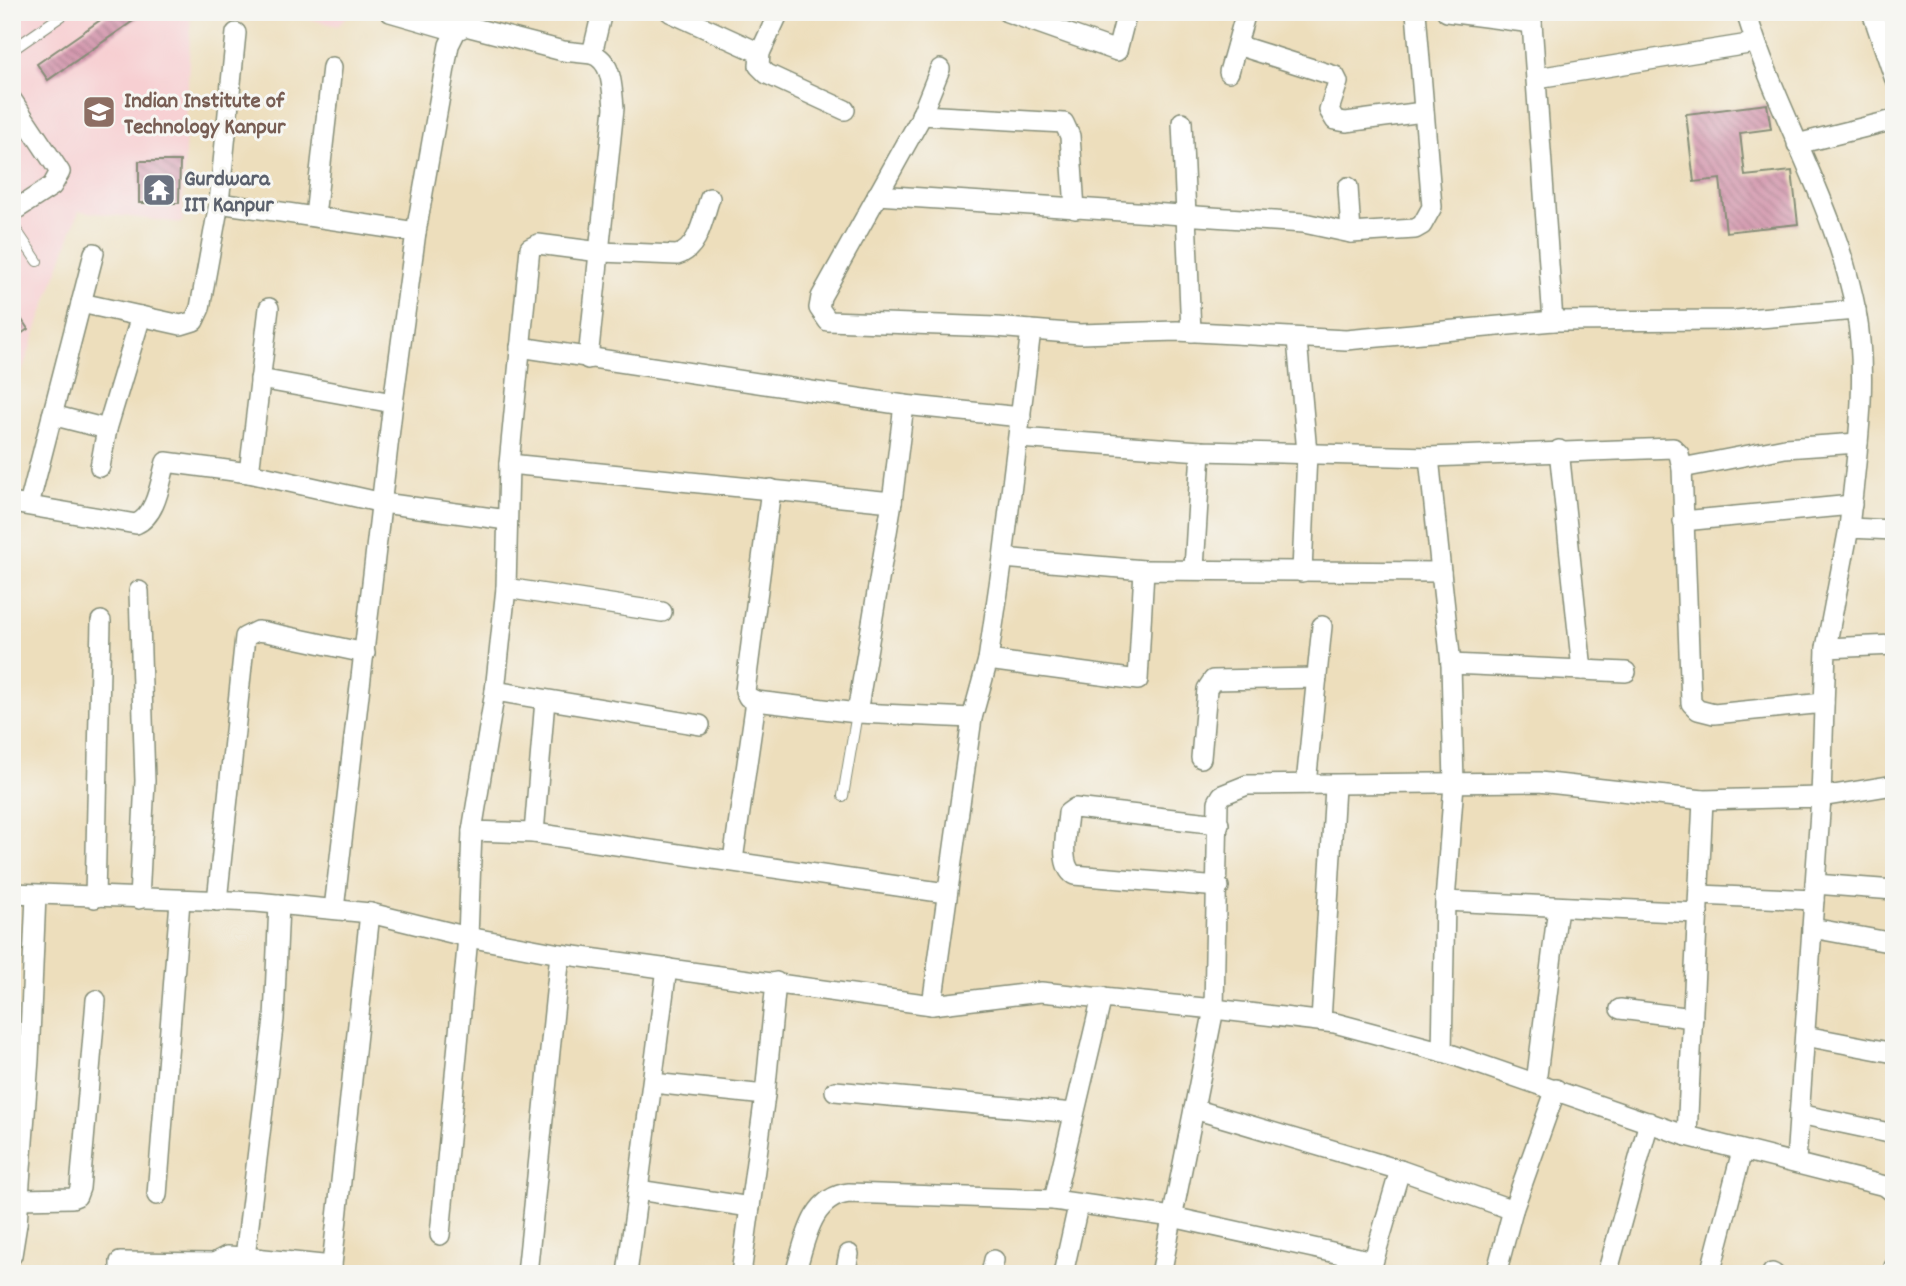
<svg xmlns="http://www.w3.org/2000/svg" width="1906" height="1286" viewBox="0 0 1906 1286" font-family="Dekko,sans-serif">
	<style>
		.built { fill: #f7cfd2 }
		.building { fill: url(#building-back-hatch) }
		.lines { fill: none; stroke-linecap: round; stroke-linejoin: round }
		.lane-casing { stroke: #868e78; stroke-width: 12 }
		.street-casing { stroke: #868e78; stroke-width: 22 }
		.lane { stroke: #fff; stroke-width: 10 }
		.street { stroke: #fff; stroke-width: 19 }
		.labels { text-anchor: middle; stroke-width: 6; stroke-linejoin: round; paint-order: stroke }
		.education-label { font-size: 23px; font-weight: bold; fill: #785e54; stroke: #f6f6f2; text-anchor: start }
		.worship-label { font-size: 23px; font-weight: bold; fill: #5b616d; stroke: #f6f6f2; text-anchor: start }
	</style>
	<defs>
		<pattern id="building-back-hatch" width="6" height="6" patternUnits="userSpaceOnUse" patternTransform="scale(1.75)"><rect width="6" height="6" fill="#d191a9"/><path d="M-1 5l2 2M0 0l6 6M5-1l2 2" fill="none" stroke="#a9788a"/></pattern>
	</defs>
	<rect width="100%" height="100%" fill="#f6f6f2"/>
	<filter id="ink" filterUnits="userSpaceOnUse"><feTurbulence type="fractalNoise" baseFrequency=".0143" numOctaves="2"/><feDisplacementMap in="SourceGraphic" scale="14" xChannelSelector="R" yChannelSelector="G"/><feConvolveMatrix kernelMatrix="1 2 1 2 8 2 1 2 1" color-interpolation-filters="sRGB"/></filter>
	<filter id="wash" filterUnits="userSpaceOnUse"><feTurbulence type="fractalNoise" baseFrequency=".00686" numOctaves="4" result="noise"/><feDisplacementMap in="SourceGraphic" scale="28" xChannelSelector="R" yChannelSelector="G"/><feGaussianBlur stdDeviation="1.57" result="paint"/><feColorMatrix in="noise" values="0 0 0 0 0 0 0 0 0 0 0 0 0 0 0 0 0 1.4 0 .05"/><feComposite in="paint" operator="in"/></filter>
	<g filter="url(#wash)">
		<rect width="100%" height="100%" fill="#eddebc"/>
		<g class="built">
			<path d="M12 12H191L182 223 79 211 12 399Z"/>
			<path d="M280 12H351L338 26Z"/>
		</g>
		<g id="blocks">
			<g class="building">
				<path d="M112 12H146L48 80 37 64Z"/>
				<path d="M1767 104 1771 129 1740 133 1745 176 1792 171 1798 224 1726 232 1720 179 1694 182 1686 114Z"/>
				<path d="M139 161H180L179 203H139Z"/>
				<path d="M12 305 28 329 12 340Z"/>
			</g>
		</g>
	</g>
	<g filter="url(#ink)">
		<use href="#blocks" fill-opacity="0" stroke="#868e78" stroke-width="2"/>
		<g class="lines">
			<defs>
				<g id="lane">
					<path d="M12 50 67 12"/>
					<path d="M12 224 37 261"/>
					<path d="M843 796 857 713"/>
				</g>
				<g id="street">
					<path d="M390 12 456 31"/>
					<path d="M670 12 760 53"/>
					<path d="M779 12 760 53 759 66 767 74 845 110"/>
					<path d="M1007 12 1117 51 1127 12"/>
					<path d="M1447 12 1532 23 1531 13"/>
					<path d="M1746 12C1777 114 1836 206 1856 311 1869 380 1856 459 1849 528"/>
					<path d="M1872 12 1894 77"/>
					<path d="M1532 23 1553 321"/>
					<path d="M236 33 219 203 416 232"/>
					<path d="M1237 45 1335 76 1338 82 1329 110 1335 120 1346 122 1423 112"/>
					<path d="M940 69 919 121 821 297 819 308 828 321 996 327 1080 334 1177 331 1346 340 1553 321 1735 320 1856 310"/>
					<path d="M1229 72 1246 12"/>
					<path d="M1537 78 1755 43"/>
					<path d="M12 100 60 172 52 186 12 212"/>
					<path d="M921 115 1064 123 1070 136 1075 209"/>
					<path d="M1182 122 1191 332"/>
					<path d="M1797 144 1894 120"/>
					<path d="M1348 187 1351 233"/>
					<path d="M877 195 1304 223 1351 233 1415 229 1422 225 1432 207 1416 12"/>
					<path d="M710 198C703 217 699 249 677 255L600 252 538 244 530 248 509 464 506 588 495 691 472 831 534 833 946 893"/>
					<path d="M315 216 332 67"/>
					<path d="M81 303 181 325 194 321 200 308 219 203"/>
					<path d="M1297 339 1307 453 1302 572"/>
					<path d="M520 347 904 405 1021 417"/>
					<path d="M588 359 614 108C612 89 613 61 592 54"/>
					<path d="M260 379 393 403"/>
					<path d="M52 415 107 429"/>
					<path d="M1019 438 1201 451 1429 457 1673 448 1679 454 1682 468 1785 448 1858 443"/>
					<path d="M1559 450 1582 670"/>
					<path d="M1429 457 1441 572"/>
					<path d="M509 464 892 502 904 405"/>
					<path d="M100 467 107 429 141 316"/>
					<path d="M1682 468 1691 703 1698 710 1714 714 1824 703"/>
					<path d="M249 473 269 308"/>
					<path d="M771 489 745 691 748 697 756 701 857 713 892 502"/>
					<path d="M12 503 136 524C157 515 160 482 166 462L249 473 383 503 507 520"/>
					<path d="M29 505 94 253"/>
					<path d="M1683 521 1852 505"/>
					<path d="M1003 558 1144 570"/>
					<path d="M1194 569 1201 451"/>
					<path d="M506 588 662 612"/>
					<path d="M1894 645 1826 648 1821 797 1894 785"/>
					<path d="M1826 648 1849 528 1894 530"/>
					<path d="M988 660 1138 680 1144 570 1441 572 1451 664 1454 784 1445 901 1698 913"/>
					<path d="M1451 664 1626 672"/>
					<path d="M495 691 700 725"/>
					<path d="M857 713 972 718"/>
					<path d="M1201 758 1207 689 1213 680 1317 678"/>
					<path d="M1306 784 1322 626"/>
					<path d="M1219 824 1075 808 1068 813C1067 830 1058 864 1074 875L1219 887"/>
					<path d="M534 833 545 700"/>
					<path d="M733 860 756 701"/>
					<path d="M1815 884 1894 890"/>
					<path d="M12 893 256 902 370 913 468 937 560 954 932 1005 1041 992 1214 1009 1161 1274"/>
					<path d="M1699 895 1814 900"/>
					<path d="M95 898 101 621"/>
					<path d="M139 899 145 781 139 591"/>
					<path d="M217 901 245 637 257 631 266 632 365 653"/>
					<path d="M334 909 393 403 416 232 449 45 456 31 466 26 563 51 592 54 602 12"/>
					<path d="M1812 928 1894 943"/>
					<path d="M932 1005 972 718 988 660 1003 558 1031 330"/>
					<path d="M1620 1009 1693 1018"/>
					<path d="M1321 1021 1335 787"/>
					<path d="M1805 1036 1894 1053"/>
					<path d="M1442 1052 1445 901"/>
					<path d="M653 1083 765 1095"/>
					<path d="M1536 1083 1558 907"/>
					<path d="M835 1091 1074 1113"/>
					<path d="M1194 1109 1400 1170 1513 1210"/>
					<path d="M1799 1114 1894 1134"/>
					<path d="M1687 1136 1703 800"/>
					<path d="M1796 1162 1821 797 1703 800 1539 782 1247 785 1222 795 1218 802 1214 1009 1335 1023 1447 1053 1687 1136 1885 1186 1894 1193"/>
					<path d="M638 1190 750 1207"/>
					<path d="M157 1195 180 901"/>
					<path d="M19 1199 72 1198 77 1196 80 1188 96 1000"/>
					<path d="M1054 1200 1102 997"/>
					<path d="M12 1223 17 1224 12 1255"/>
					<path d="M17 1224 29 1059 36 895"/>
					<path d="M440 1235 468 937 472 831"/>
					<path d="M245 1257 332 1266"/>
					<path d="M1370 1273 1400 1170"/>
					<path d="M1772 1273 1774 1274"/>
					<path d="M120 1274V1262L214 1263"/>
					<path d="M213 1274 214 1263 227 1256 245 1257 274 1019 279 904"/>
					<path d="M331 1274 370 913"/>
					<path d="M527 1274 560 954"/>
					<path d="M627 1274 667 968"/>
					<path d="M741 1274 765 1095 776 982"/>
					<path d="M795 1274C805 1243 810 1197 849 1193L1054 1200 1172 1217 1373 1261"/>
					<path d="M845 1274 849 1254"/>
					<path d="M991 1274 994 1260"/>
					<path d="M1063 1274 1078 1206"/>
					<path d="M1496 1274 1513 1210 1556 1089"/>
					<path d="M1607 1274 1649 1122"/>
					<path d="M1710 1274 1742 1151"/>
					<path d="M1892 1274 1894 1267"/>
				</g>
			</defs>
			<use href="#lane" class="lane-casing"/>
			<use href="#street" class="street-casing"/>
			<use href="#lane" class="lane"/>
			<use href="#street" class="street"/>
		</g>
	</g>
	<defs>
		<symbol id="university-square" viewBox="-11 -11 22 22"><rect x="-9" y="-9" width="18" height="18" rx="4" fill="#8d6e63" stroke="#f6f6f2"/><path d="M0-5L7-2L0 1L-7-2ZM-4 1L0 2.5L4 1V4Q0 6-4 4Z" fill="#fff"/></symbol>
		<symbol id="temple-square" viewBox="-11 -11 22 22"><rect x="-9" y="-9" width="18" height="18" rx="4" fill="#6b7280" stroke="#f6f6f2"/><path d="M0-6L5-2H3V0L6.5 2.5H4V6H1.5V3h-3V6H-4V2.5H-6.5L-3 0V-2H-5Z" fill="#fff"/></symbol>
	</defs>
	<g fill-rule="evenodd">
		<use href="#university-square" x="80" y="93" width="38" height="38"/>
		<use href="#temple-square" x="140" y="171" width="38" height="38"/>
	</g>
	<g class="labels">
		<g class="education-label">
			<text x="124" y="107">Indian Institute of<tspan x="124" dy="26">Technology Kanpur</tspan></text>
		</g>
		<g class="worship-label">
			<text x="184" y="185">Gurdwara<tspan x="184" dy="26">IIT Kanpur</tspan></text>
		</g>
	</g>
	<rect width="1906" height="1286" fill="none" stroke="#f6f6f2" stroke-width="42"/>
</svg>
